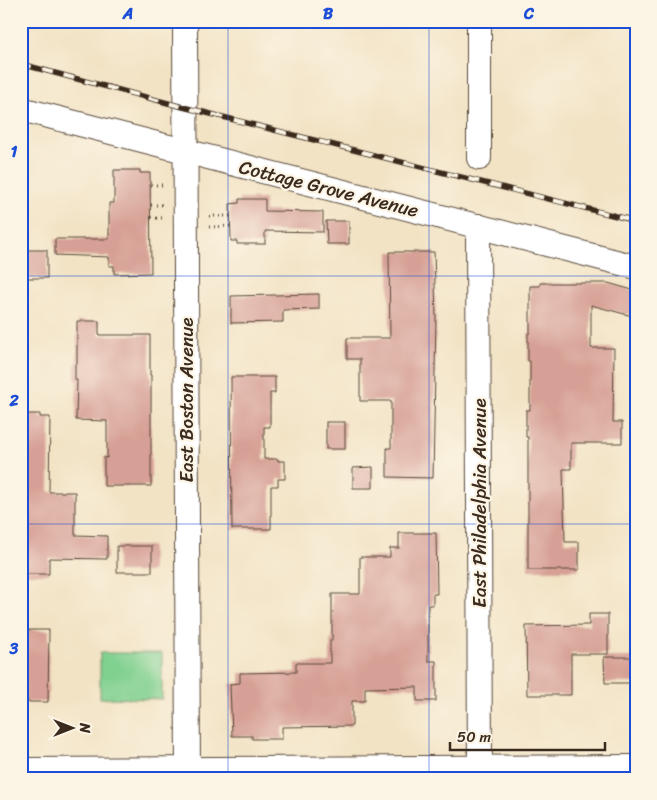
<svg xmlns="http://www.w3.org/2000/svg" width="657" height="800" viewBox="0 0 657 800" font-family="Sriracha,sans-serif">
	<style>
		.green { fill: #80d090; stroke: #5e7d57 }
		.building { fill: #d7a096 }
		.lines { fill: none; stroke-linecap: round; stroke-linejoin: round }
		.minor-casing { stroke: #564637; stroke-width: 26 }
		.path { stroke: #564637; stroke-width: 3; stroke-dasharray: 1 4; stroke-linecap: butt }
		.minor { stroke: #fff; stroke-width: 24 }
		.rail-casing { stroke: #3b2a1e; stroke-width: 5.5 }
		.rail { stroke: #fcf5e5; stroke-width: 4; stroke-dasharray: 11; stroke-linecap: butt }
		.grid { fill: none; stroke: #1d4ed8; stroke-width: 1; stroke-opacity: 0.55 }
		.labels { text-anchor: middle; stroke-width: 4.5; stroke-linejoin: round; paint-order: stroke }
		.street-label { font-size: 19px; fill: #3b2a1e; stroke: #fcf5e5 }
		.neatline { fill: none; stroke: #1d4ed8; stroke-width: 2 }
		.grid-label { font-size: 16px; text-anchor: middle; font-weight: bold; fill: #1d4ed8 }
	</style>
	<rect width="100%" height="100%" fill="#fcf5e5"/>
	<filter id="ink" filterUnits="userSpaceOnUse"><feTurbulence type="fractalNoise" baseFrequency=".02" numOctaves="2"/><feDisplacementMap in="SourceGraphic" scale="10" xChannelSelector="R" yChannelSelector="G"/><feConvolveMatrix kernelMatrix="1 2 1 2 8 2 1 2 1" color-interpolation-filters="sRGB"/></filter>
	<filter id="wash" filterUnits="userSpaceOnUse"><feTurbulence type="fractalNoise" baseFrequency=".0096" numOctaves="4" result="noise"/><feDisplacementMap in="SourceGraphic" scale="20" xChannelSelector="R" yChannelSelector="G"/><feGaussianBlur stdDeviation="1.12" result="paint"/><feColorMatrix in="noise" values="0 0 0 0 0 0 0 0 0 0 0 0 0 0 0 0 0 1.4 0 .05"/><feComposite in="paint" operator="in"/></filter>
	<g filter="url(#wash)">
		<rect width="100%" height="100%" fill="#f2e3c5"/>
		<path class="green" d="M100 653H162V699L100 698Z"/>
		<g id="blocks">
			<g class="building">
				<path d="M114 170H140V173H150L151 273 114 274V266H109V257L55 255V239H109V203H114Z"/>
				<path d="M239 199H265V211L323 212V232L265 231V244H237V241H231L230 204 239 203Z"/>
				<path d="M326 221H349V244H327Z"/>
				<rect x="21" y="250" width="26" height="28"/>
				<path d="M389 252H434L436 317 433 478 387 477V448H391V401H360V359H347V338H390Z"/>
				<path d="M540 283H608L636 291V303L632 316 591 305V348H614L613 422H622V443H571V469H563L565 542H579V570H528V437H526V410H530V361H528V333H530V286H540Z"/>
				<path d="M319 294V309L283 310V322L231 323V296Z"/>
				<path d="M77 321H99V335H150V375H151V486H104V457L107 458V421L76 420 77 380H75V364H77Z"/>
				<path d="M231 377H275V393H270V427H264V459H278V461H285V479H278V486H271V529H232Z"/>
				<path d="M21 414H40V417H50L49 492H75V535L107 536V559L49 558V574H21Z"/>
				<rect x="326" y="422" width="19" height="27"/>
				<path d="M373 467V488H353V468Z"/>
				<path d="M399 533H436L437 594H433V605H428V661H436V701H417V687L365 688V701H352V726L282 727V739H252V736H232L230 684 240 683V673L296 672V663H330V640H332V594H360V557H390V548H399Z"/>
				<rect x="117" y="546" width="35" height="26"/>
				<path d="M589 614H608V654H571V695H527L526 626 589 625Z"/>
				<path d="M21 630H49L48 702H21Z"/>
				<path d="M604 657H635V683H605Z"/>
			</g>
		</g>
	</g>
	<g filter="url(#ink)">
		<use href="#blocks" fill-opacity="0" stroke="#564637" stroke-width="1"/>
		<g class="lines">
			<defs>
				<g id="minor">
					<path d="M185 21 188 779"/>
					<path d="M479 21V158"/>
					<path d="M21 109 636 267"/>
					<path d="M478 226 480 779"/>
					<path d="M21 770 636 767"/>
				</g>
			</defs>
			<use href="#minor" class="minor-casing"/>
			<g class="path">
				<path d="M151 185H165"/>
				<path d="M151 205H165"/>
				<path d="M209 216H231"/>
				<path d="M151 218H165"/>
				<path d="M209 227 231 226"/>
			</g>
			<use href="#minor" class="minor"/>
			<defs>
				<path id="rail" d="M21 64 183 107 636 221"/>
			</defs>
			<use href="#rail" class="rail-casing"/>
			<use href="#rail" class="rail"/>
		</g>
	</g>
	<path class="grid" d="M228 21V779M429 21V779M21 276H636M21 524H636"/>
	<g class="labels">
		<g class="street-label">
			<text transform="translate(329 188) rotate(14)" y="7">Cottage Grove Avenue</text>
			<text transform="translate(186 400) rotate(-90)" y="7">East Boston Avenue</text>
			<text transform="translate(479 503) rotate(-90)" y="7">East Philadelphia Avenue</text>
		</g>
	</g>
	<rect width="657" height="800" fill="none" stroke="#fcf5e5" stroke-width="55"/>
	<g transform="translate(72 728) rotate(90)" stroke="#fcf5e5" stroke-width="4" paint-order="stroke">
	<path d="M0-4L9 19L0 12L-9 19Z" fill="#3b2a1e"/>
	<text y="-8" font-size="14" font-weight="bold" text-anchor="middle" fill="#3b2a1e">N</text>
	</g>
	<path d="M450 742v8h155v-8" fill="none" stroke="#3b2a1e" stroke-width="2.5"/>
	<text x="457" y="742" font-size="15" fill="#3b2a1e" stroke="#fcf5e5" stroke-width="4" paint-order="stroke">50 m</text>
	<rect x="28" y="28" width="602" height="744" class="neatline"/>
	<g class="grid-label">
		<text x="128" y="19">A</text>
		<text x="328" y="19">B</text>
		<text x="529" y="19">C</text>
		<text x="14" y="157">1</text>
		<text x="14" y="406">2</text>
		<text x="14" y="654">3</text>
	</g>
</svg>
